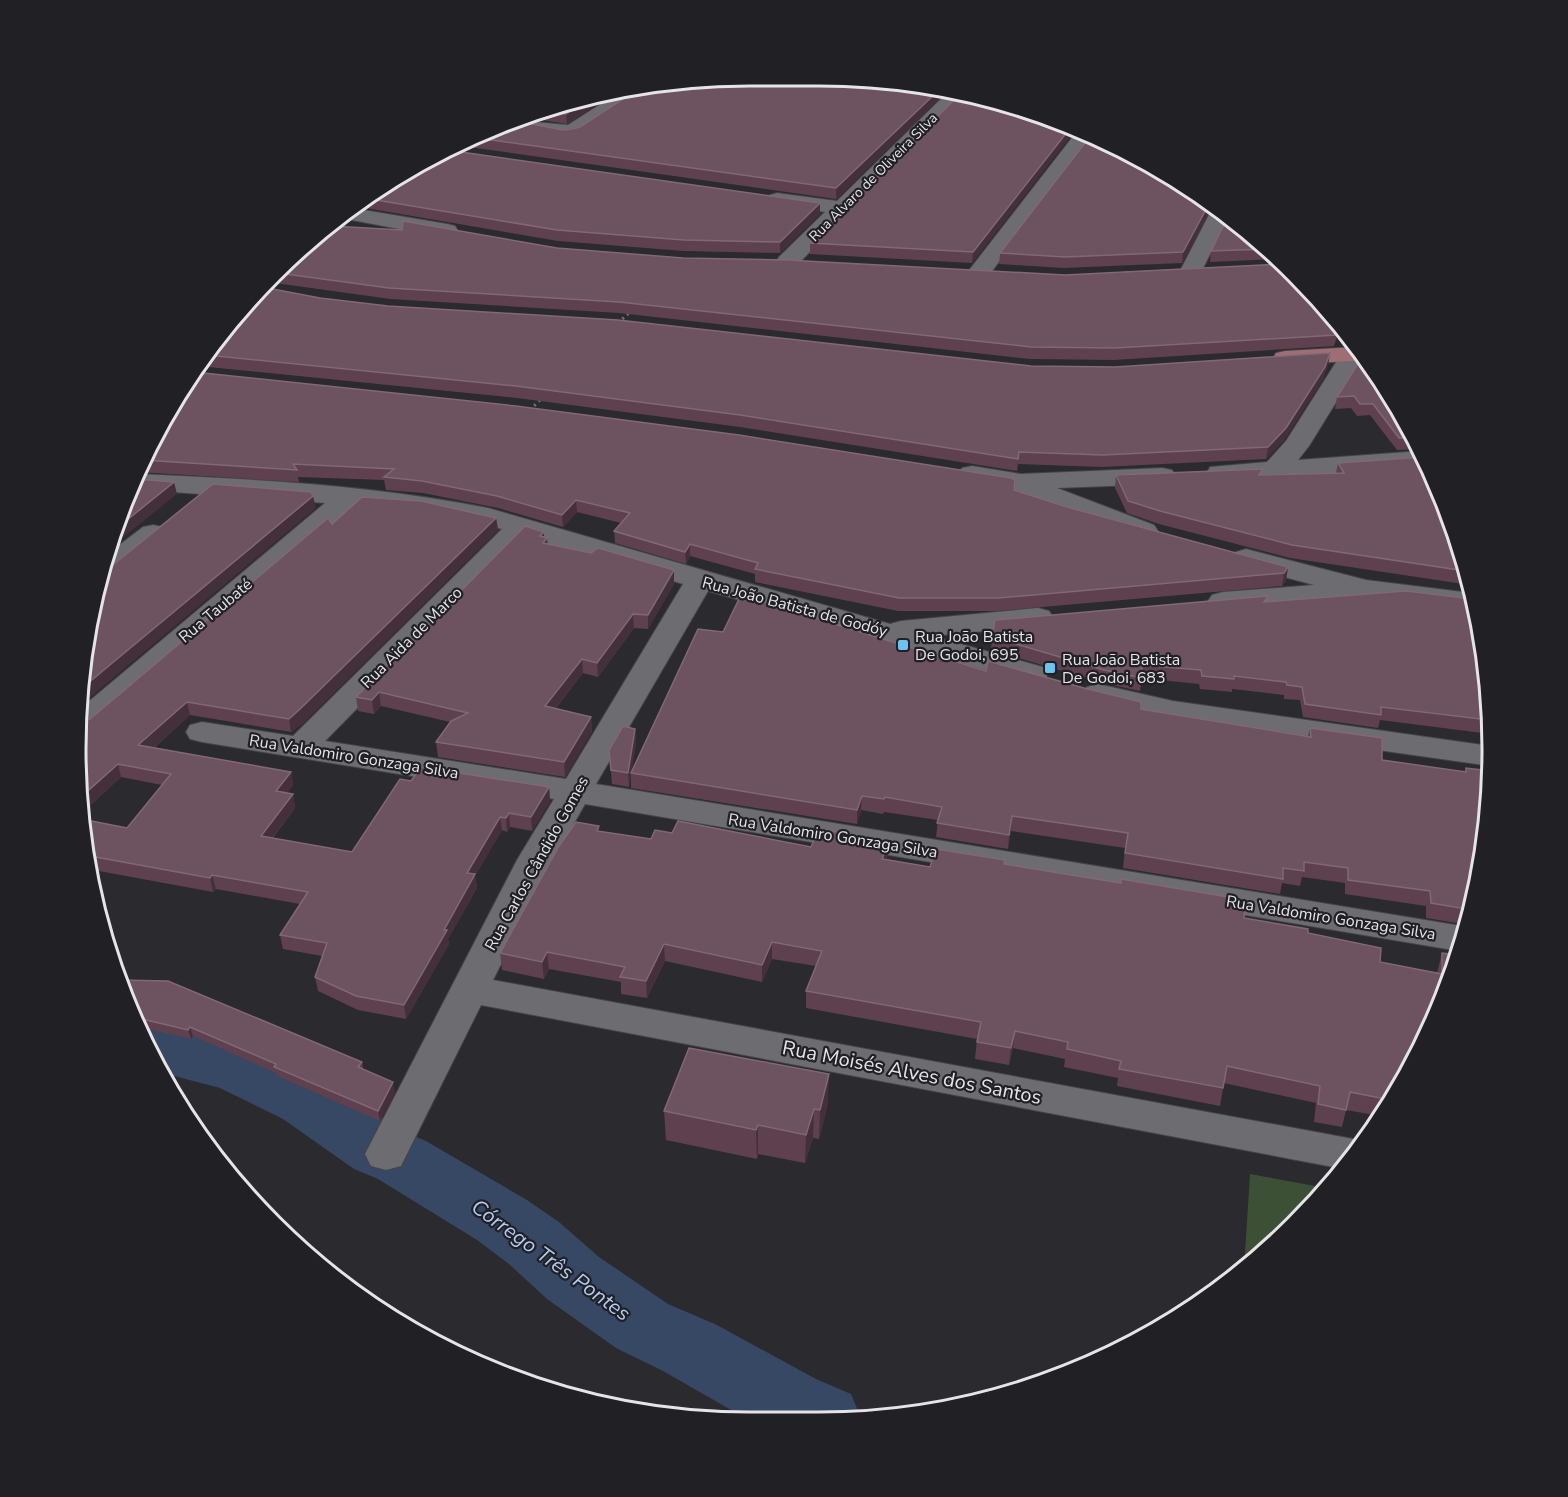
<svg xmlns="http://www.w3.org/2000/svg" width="1568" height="1497" viewBox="0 0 1568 1497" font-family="'Nunito Sans',sans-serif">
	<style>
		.green { fill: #3c5035 }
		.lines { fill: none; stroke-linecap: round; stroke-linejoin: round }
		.river { fill: #364863; fill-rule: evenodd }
		.minor-casing { stroke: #454548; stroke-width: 2 }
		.major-casing { stroke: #454548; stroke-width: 2 }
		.path { stroke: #757478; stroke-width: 3; stroke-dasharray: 2 4; stroke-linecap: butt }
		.minor { fill: #6d6c71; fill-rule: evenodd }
		.major { fill: #9f6e73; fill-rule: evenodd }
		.wall { fill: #5f404e }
		.shaded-wall { fill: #44303b }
		.building { fill: #6d525f; stroke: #806974; stroke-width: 1.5 }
		.poi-dot { fill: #6ac3f1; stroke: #212024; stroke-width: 2 }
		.labels { text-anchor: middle; stroke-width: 4.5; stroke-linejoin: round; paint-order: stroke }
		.far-street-label { font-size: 14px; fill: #e5e4e7; stroke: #212024 }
		.street-label { font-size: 16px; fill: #e5e4e7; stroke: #212024 }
		.poi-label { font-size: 16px; fill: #e5e4e7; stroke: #212024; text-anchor: start }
		.near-street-label { font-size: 20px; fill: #e5e4e7; stroke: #212024 }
		.near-water-label { font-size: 21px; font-style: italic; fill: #b1cbf5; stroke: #212024 }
		.rim { fill: none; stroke: #e5e4e7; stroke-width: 3 }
	</style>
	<rect width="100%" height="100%" fill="#2b2a2e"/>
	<path class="green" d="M1250 1174 1326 1188 1263 1255 1244 1269Z"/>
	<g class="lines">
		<path class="river" d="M148 1024 168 1025 263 1052 331 1083 402 1131 426 1141 527 1200 559 1222 599 1257 668 1304 717 1325 816 1379 851 1394 861 1418 752 1422 663 1371 616 1348 547 1299 509 1264 477 1240 378 1179 354 1169 283 1119 220 1088 159 1072 139 1027Z"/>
		<defs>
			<g id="minor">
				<path d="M639 87 642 91 640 95 581 134 564 138 528 132 525 128 528 124 535 122 568 125 618 93 613 89Z"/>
				<path d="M949 91 966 93 854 207 851 212 848 213 795 267 787 269 779 267 776 262 779 257 825 212 770 203 767 199 770 195 777 193 837 201Z"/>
				<path d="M1078 130 1094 136 986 279 978 281 970 279 967 274 970 269Z"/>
				<path d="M1214 205 1230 215 1199 276 1191 278 1183 276 1180 271Z"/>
				<path d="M352 208 447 224 455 226 458 231 455 236 447 238 341 218Z"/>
				<path d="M1353 342 1364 357 1309 446 1298 460 1421 451 1427 466 1274 478 1220 481 1210 479 1207 473 1210 467 1267 462 1286 441 1345 348 1348 343Z"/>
				<path d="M972 466 1021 474 1162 468 1172 470 1176 476 1172 482 1162 484 1057 488 1154 525 1158 531 1154 537C1123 545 1046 501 1013 489 997 484 979 484 962 480L958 474 962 468Z"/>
				<path d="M137 474C254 479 373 485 488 508L890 624 901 621 1038 608 1049 611 1053 617 1049 623 1038 626 932 636 1043 667 1048 674 1043 681 1032 683 708 591 596 784 1468 927 1459 951 585 804 553 860 493 980 1364 1141 1344 1169 481 1005 401 1166 386 1170 371 1166 365 1154 517 860 554 799 202 742 190 739 186 732 190 725 202 722 293 736 502 529 423 511 356 506 92 731 81 734V708L325 503 130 489ZM526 537 683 584 566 779 325 741Z"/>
				<path d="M153 525 163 527 167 533 163 539 111 579 99 581 105 556 143 527Z"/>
				<path d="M1246 549 1366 580 1471 593 1476 611 1354 595 1342 600 1223 610 1212 607 1208 601 1212 595 1223 592 1314 585 1236 564 1232 558 1236 552Z"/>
				<path d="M1098 684 1173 701 1490 746 1491 766 1173 721 1087 701 1082 694 1087 687Z"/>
			</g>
			<path id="major" d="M1356 347 1366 360 1285 365 1276 363 1273 358 1276 353 1285 351Z"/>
		</defs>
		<use href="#minor" class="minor-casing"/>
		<use href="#major" class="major-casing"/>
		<g class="path">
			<path d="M618 323 630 312"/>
			<path d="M530 410 542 398"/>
		</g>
		<use href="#minor" class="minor"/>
		<use href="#major" class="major"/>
	</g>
	<g class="wall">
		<path d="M864 76 948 90 836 199 455 145 490 126 563 130 580 127 640 87Z"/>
		<path d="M614 89V93L567 124 523 117Z"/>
		<path d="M1009 104 1076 129 972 263 810 254V243Z"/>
		<path d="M374 189 820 203V214L780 253 684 251 558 241 354 206Z"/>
		<path d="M1213 204 1182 263 1064 268 999 264 1000 253Z"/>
		<path d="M1229 214 1277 259 1210 262 1211 251Z"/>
		<path d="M332 226 557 248 1341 326 1334 346 1114 360 1030 359 619 313 390 299 268 282Z"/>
		<path d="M320 298 388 306 1031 366 1115 367 1330 353 1328 365 1323 379 1284 440 1266 459 1102 467 1018 464 1017 471 740 427 517 398 198 366 242 304Z"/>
		<path d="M1369 364 1403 412 1420 449 1397 450 1370 415 1357 416 1351 408 1335 409 1337 397Z"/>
		<path d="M165 412 1015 491 1067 507 1288 567 1286 580 1282 586 997 611H898L755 582V574L690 556 686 564 615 543 614 531 621 523 577 512 563 527 498 508 423 493 386 490 384 480 298 477 299 482 138 472Z"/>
		<path d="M1338 463 1457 532 1470 585 1290 558 1159 524 1127 513 1115 488 1116 475H1262L1336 473Z"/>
		<path d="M496 518 498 530 303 723 291 732 190 715 154 748 291 772 293 785 287 793 293 794 295 808 273 838 352 852 411 781 549 787 550 801 532 831 510 827 507 832 502 830 475 876 477 888 448 939 449 944 406 1019 358 1010 318 991 315 977 322 956 283 949 280 935 300 904 216 889 213 892 88 869 81 836 127 828 162 785 121 777 81 814V721L90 719 332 524Z"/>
		<path d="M544 532V537L548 544 674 570V584L648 629 634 628 598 677 583 673 556 708 591 717 592 731 565 777 438 757 436 742 450 722 381 706 374 714 358 711 356 697Z"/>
		<path d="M1267 602 1487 661 1490 734 1380 720 1378 728 1303 717 1300 700 1284 699V695L1232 689V692L1200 689 1199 684 1142 678 1140 691 1103 683 991 650 992 637Z"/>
		<path d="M986 671 1141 709 1308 736 1310 728 1382 760 1465 772 1466 768 1492 793 1469 925 1426 918V906L1345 894V883L1302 877 1300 886 1282 883 1280 894 1123 868 1125 848 1011 831 1008 849 936 837 938 820 884 812 883 814 861 810 857 824 631 788V775L629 787 612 784 609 750 635 729 636 744 631 772Z"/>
		<path d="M600 831 651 839 672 833 811 847 848 838 887 859 930 867 1004 864 1308 933 1380 962 1437 973 1442 953 1458 955 1423 1047 1380 1116 1346 1110 1342 1127 1314 1122 1316 1103 1224 1083 1220 1106 1117 1086 1118 1078 1064 1067 1065 1059 1013 1048 1009 1065 975 1059 977 1039 806 1008V991L816 966 772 959 762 982 665 961 647 998 621 994V982L549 969 544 979 502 970 500 953Z"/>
		<path d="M118 980 362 1062 363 1069 395 1092 380 1121 277 1076 276 1073 193 1036 191 1039 139 1027Z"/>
		<path d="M828 1103 819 1139 813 1138 805 1163 758 1154 757 1159 666 1140 664 1111Z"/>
	</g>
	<g class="shaded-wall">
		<path d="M614 89V93L567 124 566 114 597 94Z"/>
		<path d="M940 89 948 90 836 199V188Z"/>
		<path d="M1071 127 1076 129 972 263 973 252Z"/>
		<path d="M1210 202 1213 204 1182 263 1183 252Z"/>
		<path d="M820 203V214L780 253V242Z"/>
		<path d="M1340 324 1341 326 1334 346Z"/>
		<path d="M1330 353 1328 365 1323 379 1284 440 1266 459 1268 447Z"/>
		<path d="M174 482 177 494 106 551 111 533Z"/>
		<path d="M313 496 316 508 81 705V689Z"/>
		<path d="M576 500 577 512 563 527 562 515Z"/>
		<path d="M496 518 498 530 303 723 291 732 289 719Z"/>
		<path d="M544 532V542L547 538 548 551 540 536Z"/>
		<path d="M690 544V556L686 564 685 552Z"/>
		<path d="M1288 567 1286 580 1282 586 1284 573Z"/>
		<path d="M674 570V584L648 629V615Z"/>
		<path d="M633 614 634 628 598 677 597 663Z"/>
		<path d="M582 659 583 673 546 720 545 706Z"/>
		<path d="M379 692 381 706 374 714 372 700Z"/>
		<path d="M187 702 190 715 142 758 138 745Z"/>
		<path d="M591 717 592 731 565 777 564 762Z"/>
		<path d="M635 729 636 744 629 787 628 773Z"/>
		<path d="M118 764 121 777 81 814V797Z"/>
		<path d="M291 772 293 785 279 805 276 791Z"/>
		<path d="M549 787 550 801 532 831 531 817Z"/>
		<path d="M293 794 295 808 264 849 261 836Z"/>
		<path d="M862 796 861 810 857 824V810Z"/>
		<path d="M509 813 510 827 507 832 506 818Z"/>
		<path d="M1012 816 1011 831 1008 849 1009 835Z"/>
		<path d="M500 817 502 830 475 876 477 888 448 939 449 944 406 1019 404 1005 444 930 467 873Z"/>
		<path d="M888 845 887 862 882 859Z"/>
		<path d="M212 875 216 889 213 892 210 878Z"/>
		<path d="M772 942V959L762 982V965Z"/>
		<path d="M664 944 665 961 647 998 646 981Z"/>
		<path d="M547 952 549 969 544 979 542 962Z"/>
		<path d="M190 1027 193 1036 191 1039 188 1030Z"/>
		<path d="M1015 1031 1013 1048 1009 1065 1011 1048Z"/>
		<path d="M829 1074 828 1103 819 1139 820 1110Z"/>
		<path d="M393 1082 395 1092 380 1121 378 1111Z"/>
		<path d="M814 1109 813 1138 805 1163 806 1135Z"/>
		<path d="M758 1125V1154L757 1159 756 1130Z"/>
	</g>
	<g class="building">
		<path d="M864 76 940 89 836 188 470 137 490 126 511 120 563 130 572 129 580 127 641 87Z"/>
		<path d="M597 94 566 114 543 110Z"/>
		<path d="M957 97 1009 104 1071 127 973 252 810 243Z"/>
		<path d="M1091 135 1118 145 1210 202 1183 252 1065 257 1000 253Z"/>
		<path d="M447 150 820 203 780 242 684 240 557 230 364 198 374 189Z"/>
		<path d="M1229 214H1230L1266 249 1211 251Z"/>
		<path d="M403 221 557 248 683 258 787 260 1065 275 1283 264 1326 305 1340 324 1337 335 1115 348 1031 347 619 302 389 288 278 273 332 226 402 230Z"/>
		<path d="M262 287 320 298 388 306 618 320 1031 366 1115 367 1330 353 1325 367 1286 428 1268 447 1103 455 1019 452 1018 459 740 415 516 386 206 355 242 304Z"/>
		<path d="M1369 364 1403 412 1414 438H1399L1373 404H1360L1354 396 1337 397 1357 365Z"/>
		<path d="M194 372 516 406 739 435 1011 478 1015 480 1014 490 1067 507 1288 567 1284 573 998 598H899L755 569 758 563 690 544 685 552 614 531 630 513 576 500 562 515 497 496 422 481 384 477 394 469 293 464 297 470 143 460 165 412Z"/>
		<path d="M1423 457 1457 532 1466 571 1292 545 1160 511 1128 501 1116 475 1263 469 1259 475 1344 473 1338 463Z"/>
		<path d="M135 479 174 482 111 533V532Z"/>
		<path d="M213 484 311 492 313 496 81 689V661L102 569 109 568Z"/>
		<path d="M362 497 421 501 496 518 300 709 289 719 187 702 138 745 291 772 276 791 293 794 261 836 352 852 400 779 411 781 421 767 549 787 531 817 509 813 506 818 500 817 467 873 475 874 444 930H447L404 1005 356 996 315 977 327 943 280 935 308 892 212 875 210 878 85 855 81 836V819L127 828 171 774 118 764 81 797V721L90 719 328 518 332 524Z"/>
		<path d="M525 526 544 532 540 536 547 538 543 543 591 553 598 548 674 570 648 615 633 614 597 663 582 659 545 706 591 717 564 762 436 742 451 721 468 713 379 692 372 700 356 697Z"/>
		<path d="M1406 591 1473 599 1487 661 1489 720 1381 707V715L1305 704 1302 687 1287 685 1286 682 1234 676V679L1202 676 1201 670 1142 665V678L1104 670 992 637 995 620 1268 596 1264 602Z"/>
		<path d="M741 595 986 671 988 661 1084 688 1141 702V709L1311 737 1310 728 1382 738V760L1466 772V768L1491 771 1492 793 1472 910 1431 903 1430 891 1348 880V868L1304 862V871L1283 868V879L1125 853 1128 833 1012 816 1009 835 937 823 942 807 885 797 884 799 862 796 857 810 631 773 698 629 723 632Z"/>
		<path d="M623 726 635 729 628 773 611 770 609 750Z"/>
		<path d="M678 821 811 847 819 829 848 834 847 838 888 845 882 859 930 867 936 849 1005 860 1004 864 1121 883V879L1246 900 1244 918 1308 929V933L1381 948 1380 962 1442 974V953L1458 955 1423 1047 1390 1100 1350 1092 1346 1110 1318 1104 1320 1086 1227 1066 1223 1088 1119 1069 1121 1061 1067 1049 1068 1042 1015 1031 1011 1048 977 1042 981 1022 806 991 822 951 772 942 762 965 664 944 646 981 620 977 625 967 547 952 542 962 500 953 559 846 576 822 599 826 597 831 651 839 655 830 672 833Z"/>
		<path d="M118 980 168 981 362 1062 358 1067 393 1082 378 1111 274 1067 276 1064 190 1027 188 1030 134 1017Z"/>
		<path d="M689 1048 829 1074 820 1110 814 1109 806 1135 758 1125 756 1130 664 1111Z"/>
	</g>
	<g class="poi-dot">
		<rect x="897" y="639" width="12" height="12" rx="3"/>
		<rect x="1044" y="662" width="12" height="12" rx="3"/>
	</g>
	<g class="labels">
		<g class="far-street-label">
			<text transform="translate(873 177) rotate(-45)" y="5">Rua Alvaro de Oliveira Silva</text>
		</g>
		<g class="street-label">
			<text transform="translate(795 606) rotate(15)" y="6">Rua João Batista de Godóy</text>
			<text transform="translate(215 610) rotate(-40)" y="6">Rua Taubaté</text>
			<text transform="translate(411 637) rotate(-45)" y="6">Rua Aida de Marco</text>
			<text transform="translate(354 756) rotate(9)" y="6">Rua Valdomiro Gonzaga Silva</text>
			<text transform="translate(833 835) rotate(9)" y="6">Rua Valdomiro Gonzaga Silva</text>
			<text transform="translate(536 863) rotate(-61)" y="6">Rua Carlos Cândido Gomes</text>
			<text transform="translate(1331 917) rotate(9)" y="6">Rua Valdomiro Gonzaga Silva</text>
		</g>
		<g class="poi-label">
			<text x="915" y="642">Rua João Batista<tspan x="915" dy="18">De Godoi, 695</tspan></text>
			<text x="1062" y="665">Rua João Batista<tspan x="1062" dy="18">De Godoi, 683</tspan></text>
		</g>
		<g class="near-street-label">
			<text transform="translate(912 1072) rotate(11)" y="7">Rua Moisés Alves dos Santos</text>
		</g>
		<g class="near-water-label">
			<text transform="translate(551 1260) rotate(36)" y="7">Córrego Três Pontes</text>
		</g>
	</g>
	<path d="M0 0H1568V1497H0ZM749 86H819A663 663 0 0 1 1482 749V749A663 663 0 0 1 819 1412H749A663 663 0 0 1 86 749V749A663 663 0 0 1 749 86Z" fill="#212024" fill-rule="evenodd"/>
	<path class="rim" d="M749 86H819A663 663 0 0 1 1482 749V749A663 663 0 0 1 819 1412H749A663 663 0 0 1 86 749V749A663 663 0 0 1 749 86Z"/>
</svg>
